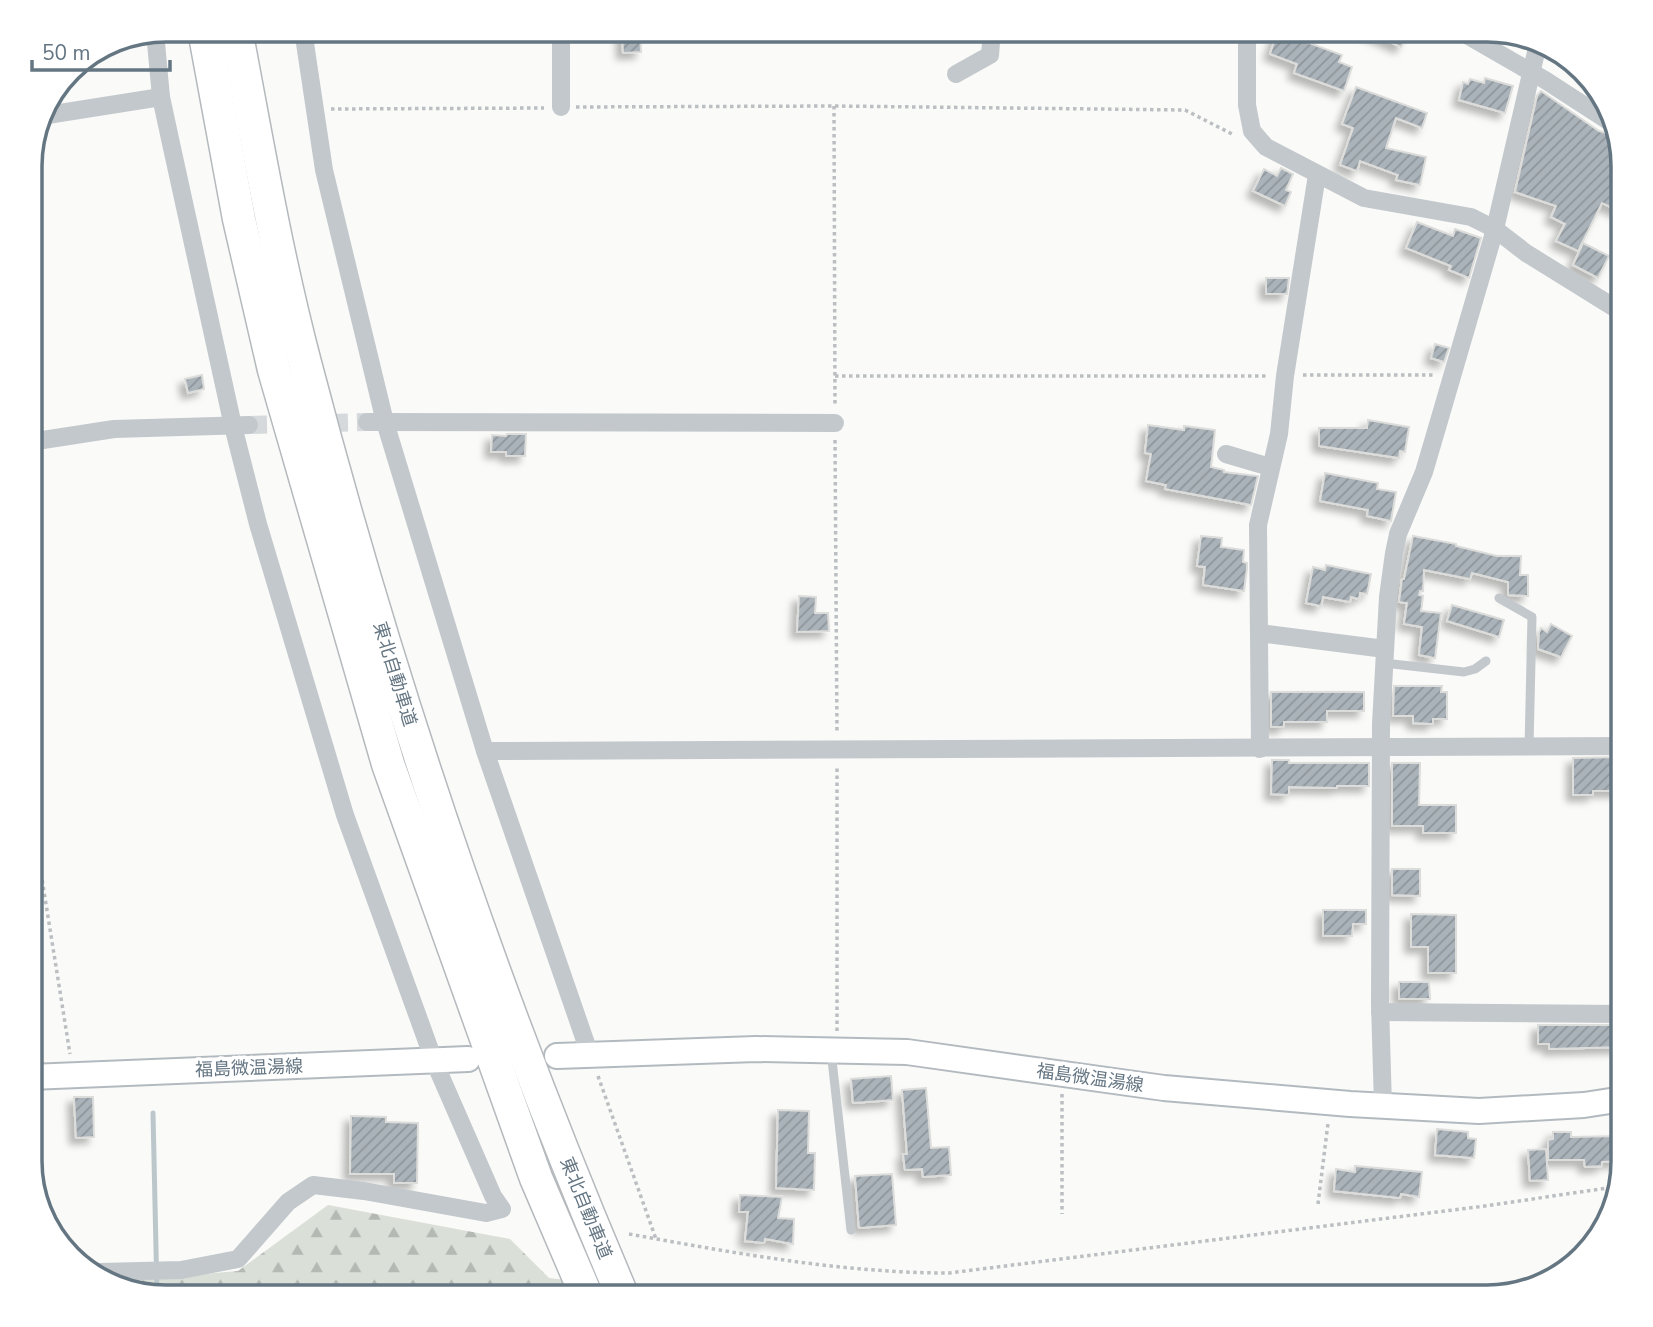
<svg xmlns="http://www.w3.org/2000/svg" width="1653" height="1327" viewBox="0 0 1653 1327" font-family="'Nunito Sans','Noto Sans JP',sans-serif">
	<style>
		.forest { fill: url(#forest-firs) }
		.lines { fill: none; stroke-linecap: round; stroke-linejoin: round }
		.stream { stroke: #bbc7cb; stroke-width: 5 }
		.building { fill: url(#building-hatch); stroke: #dcdcda; stroke-width: 2; filter: url(#shadow) }
		.street-tunnel { stroke: #d5d9db; stroke-width: 18; stroke-dasharray: 18 9; stroke-linecap: butt }
		.secondary-casing { stroke: #b3babf; stroke-width: 28 }
		.highway-casing { stroke: #b4b9bd; stroke-width: 35 }
		.path { stroke: #bbbfc2; stroke-width: 3.5; stroke-dasharray: 3.5 3.5; stroke-linecap: butt }
		.lane { stroke: #c3c8cc; stroke-width: 9 }
		.street { stroke: #c3c8cc; stroke-width: 18 }
		.secondary { stroke: #fff; stroke-width: 24 }
		.highway { stroke: #fff; stroke-width: 32 }
		.labels { text-anchor: middle; stroke-width: 7; stroke-linejoin: round; paint-order: stroke }
		.street-label { font-size: 18px; fill: #657683; stroke: #fff }
		.rim { fill: none; stroke: #657683; stroke-width: 3.5 }
	</style>
	<defs>
		<pattern id="forest-firs" width="22" height="20" patternUnits="userSpaceOnUse" patternTransform="scale(1.75)"><rect width="22" height="20" fill="#dadfd7"/><path d="M5 1l3.5 6h-7zM16 11l3.5 6h-7z" fill="#b4b9b4"/></pattern>
		<pattern id="building-hatch" width="6" height="6" patternUnits="userSpaceOnUse" patternTransform="scale(1.75)"><rect width="6" height="6" fill="#aab3b9"/><path d="M-1 1l2-2M0 6l6-6M5 7l2-2" fill="none" stroke="#8e969c"/></pattern>
		<filter id="shadow"><feDropShadow dx="-6" dy="6" stdDeviation="3.5" flood-color="#0004"/></filter>
	</defs>
	<rect width="100%" height="100%" fill="#fafaf8"/>
	<path class="forest" d="M328 1205 510 1239 549 1278 716 1297H166L123 1281 238 1271Z"/>
	<g class="lines">
		<path class="stream" d="M153 1113 157 1294"/>
	</g>
	<g class="building">
		<path d="M1278 30 1299 36 1298 39 1342 55 1339 62 1352 67 1344 91 1294 73 1297 64 1270 54Z"/>
		<path d="M1363 30H1409L1401 47Z"/>
		<path d="M622 31H640L641 52 623 53Z"/>
		<path d="M1485 78 1513 86 1505 113 1459 100 1463 82 1468 84 1470 79 1484 83Z"/>
		<path d="M1356 87 1427 113 1422 128 1396 118 1386 148 1426 157 1420 185 1396 180 1398 175 1360 161 1357 171 1340 165 1353 128 1342 124Z"/>
		<path d="M1541 91 1599 131 1616 136 1623 166V213L1602 203 1578 251 1556 241 1565 224 1551 217 1556 206 1515 192 1537 96Z"/>
		<path d="M1281 168 1293 174 1286 190 1291 192 1285 206 1253 191 1264 169 1277 176Z"/>
		<path d="M1417 222 1453 236 1455 229 1481 238 1469 278 1449 270 1451 266 1406 248Z"/>
		<path d="M1583 243 1609 256 1598 278 1573 265Z"/>
		<path d="M1266 278H1289L1287 294H1266Z"/>
		<path d="M1435 344 1449 348 1444 362 1431 358Z"/>
		<path d="M202 375 204 389 188 393 185 379Z"/>
		<path d="M1368 420 1409 427 1405 452 1400 451 1399 458 1319 446V428H1367Z"/>
		<path d="M1148 425 1184 430V426L1215 430 1211 467 1224 470V472L1258 476 1251 505 1165 489 1166 485 1146 481 1151 454 1145 453Z"/>
		<path d="M507 434H526L525 456H506V452H491L492 435 506 436Z"/>
		<path d="M1325 473 1378 483 1377 489 1396 492 1391 521 1367 516 1368 510 1320 501Z"/>
		<path d="M1201 536 1222 538 1221 547 1244 550 1243 562 1247 563V568L1244 591 1203 585 1205 567 1197 566Z"/>
		<path d="M1413 536 1456 544V546L1497 556H1521L1520 575H1528V596L1508 595V582L1472 573 1470 579 1424 570 1423 591H1420L1419 595 1423 596 1421 611 1441 613 1435 658 1419 655 1422 627 1404 624 1407 603 1399 602 1402 579H1404Z"/>
		<path d="M1326 565 1371 574 1367 594 1360 593 1359 599 1351 597 1350 602 1323 597 1321 606 1306 603 1313 567 1325 570Z"/>
		<path d="M799 596 816 597 815 613H828L829 631 797 632Z"/>
		<path d="M1452 605 1504 620 1499 637 1447 621Z"/>
		<path d="M1551 624 1572 636 1561 657 1538 649 1539 633 1541 628 1547 632Z"/>
		<path d="M1394 686H1442L1441 692H1447V719H1433V724L1413 723V716H1393Z"/>
		<path d="M1271 692H1364V711H1327V722H1284V727H1271Z"/>
		<path d="M1623 757V791H1593V795H1573V758Z"/>
		<path d="M1272 760H1289V763H1369V786H1337V788L1289 787V795L1271 794Z"/>
		<path d="M1392 763H1420L1419 805H1456V833H1423V826H1392Z"/>
		<path d="M1392 869H1420V896L1392 895Z"/>
		<path d="M1323 910H1366V924H1353L1352 936H1323Z"/>
		<path d="M1411 914 1456 915V973H1428V947H1411Z"/>
		<path d="M1399 982H1429L1430 999H1399Z"/>
		<path d="M1538 1025H1623V1047L1549 1049V1044H1538Z"/>
		<path d="M891 1076 893 1100 853 1103 851 1079Z"/>
		<path d="M926 1088 931 1148 949 1147 951 1175 923 1177 922 1169 905 1170 903 1154H907L902 1090Z"/>
		<path d="M74 1097H93L94 1137 76 1138Z"/>
		<path d="M778 1110 809 1111 808 1153H815L814 1190 776 1188Z"/>
		<path d="M351 1116 386 1117V1122L418 1123 417 1183H394V1174H350Z"/>
		<path d="M1437 1129 1468 1132V1138L1476 1139 1474 1158 1435 1155Z"/>
		<path d="M1553 1132H1571V1137L1623 1136V1161L1602 1162V1166L1585 1167 1584 1160H1548V1140L1553 1139Z"/>
		<path d="M1546 1149 1548 1180 1530 1181 1528 1150Z"/>
		<path d="M1355 1166 1422 1172 1419 1197 1401 1194 1400 1198 1334 1191 1336 1169 1355 1172Z"/>
		<path d="M892 1174 896 1225 859 1228 855 1176Z"/>
		<path d="M740 1195 782 1197 778 1218 794 1219 793 1244 765 1239 764 1243 745 1241 748 1212H739Z"/>
	</g>
	<g class="lines">
		<path class="street-tunnel" d="M249 425 367 422"/>
		<defs>
			<g id="secondary">
				<path d="M557 1056 756 1049 907 1052 1164 1088 1350 1104 1479 1111 1584 1105 1623 1099"/>
				<path d="M30 1077 468 1059"/>
			</g>
			<g id="highway">
				<path d="M204 30 239 219 274 370 388 764 536 1178 587 1297"/>
				<path d="M236 30C257 141 276 253 305 363 388 681 494 995 623 1297"/>
			</g>
		</defs>
		<use href="#secondary" class="secondary-casing"/>
		<use href="#highway" class="highway-casing"/>
		<g class="path">
			<path d="M834 106 835 405"/>
			<path d="M576 107 834 106 1185 110 1234 135"/>
			<path d="M331 109 544 108"/>
			<path d="M1303 375H1435"/>
			<path d="M835 376H1267"/>
			<path d="M835 440 837 734"/>
			<path d="M30 804 70 1054"/>
			<path d="M837 1031V766"/>
			<path d="M598 1076 656 1239"/>
			<path d="M1062 1094V1214"/>
			<path d="M1318 1204 1328 1123"/>
			<path d="M629 1234C735 1253 841 1273 949 1273L1485 1206 1614 1187"/>
		</g>
		<g class="lane">
			<path d="M1499 598 1532 617 1529 747"/>
			<path d="M1384 663 1464 672 1475 669 1486 661"/>
			<path d="M831 1051 851 1230"/>
		</g>
		<g class="street">
			<path d="M303 30 324 170 385 422 485 751 590 1055"/>
			<path d="M1247 30V105L1252 131 1266 147 1364 198 1471 217 1495 229 1526 253 1623 313"/>
			<path d="M1458 30 1545 80 1613 124"/>
			<path d="M956 74 990 55 992 30"/>
			<path d="M561 107V30"/>
			<path d="M41 116 161 97"/>
			<path d="M367 422 835 423"/>
			<path d="M30 442 114 429 249 425"/>
			<path d="M1226 454 1270 467"/>
			<path d="M1259 633 1385 649"/>
			<path d="M1260 749 1258 525 1279 434 1285 376 1317 175"/>
			<path d="M485 751 1623 746"/>
			<path d="M1380 1012 1623 1014"/>
			<path d="M1383 1106 1380 1004 1381 724 1388 597 1394 553 1398 534 1424 472 1439 421 1495 229 1537 48"/>
			<path d="M100 1272 181 1270 238 1259 288 1202 313 1185 364 1191 486 1213 502 1209 493 1196 434 1061 345 815 258 524 233 426 172 148 161 97 155 32"/>
		</g>
		<use href="#secondary" class="secondary"/>
		<use href="#highway" class="highway"/>
	</g>
	<g class="labels">
		<g class="street-label">
			<text transform="translate(395 674) rotate(73)" y="6">東北自動車道</text>
			<text transform="translate(249 1068) rotate(-2)" y="6">福島微温湯線</text>
			<text transform="translate(1090 1078) rotate(8)" y="6">福島微温湯線</text>
			<text transform="translate(586 1208) rotate(68)" y="6">東北自動車道</text>
		</g>
	</g>
	<path d="M0 0H1653V1327H0ZM166 42H1487A124 124 0 0 1 1611 166V1161A124 124 0 0 1 1487 1285H166A124 124 0 0 1 42 1161V166A124 124 0 0 1 166 42Z" fill="#fff" fill-rule="evenodd"/>
	<path class="rim" d="M166 42H1487A124 124 0 0 1 1611 166V1161A124 124 0 0 1 1487 1285H166A124 124 0 0 1 42 1161V166A124 124 0 0 1 166 42Z"/>
	<path d="M32 60v10h138v-10" fill="none" stroke="#657683" stroke-width="3.5"/>
	<text x="42" y="60" font-size="21" fill="#657683" stroke="#ffffff" stroke-width="5" paint-order="stroke">50 m</text>
</svg>
